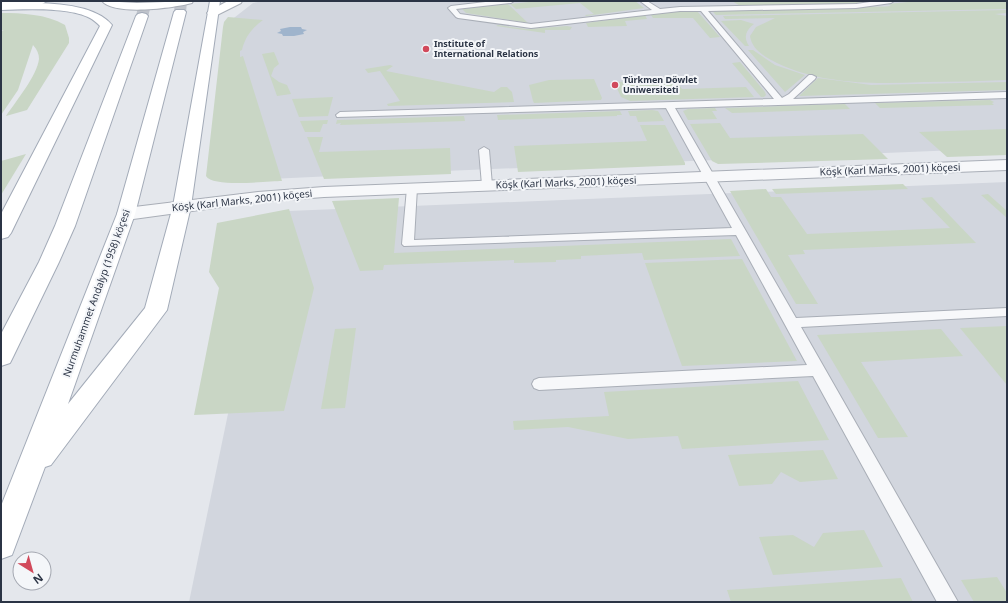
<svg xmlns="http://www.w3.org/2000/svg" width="1008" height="603" viewBox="0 0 1008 603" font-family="'Noto Sans',sans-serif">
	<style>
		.built { fill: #d2d6de }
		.green { fill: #c9d6c5 }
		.water { fill: #9fb4cc }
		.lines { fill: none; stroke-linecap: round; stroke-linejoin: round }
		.primary-tunnel { stroke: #bfc3cb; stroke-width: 12; stroke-dasharray: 12 6; stroke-linecap: butt }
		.lane-casing { stroke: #a9aeb7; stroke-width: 2 }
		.street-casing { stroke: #a9aeb7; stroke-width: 2 }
		.secondary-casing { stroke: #a9aeb7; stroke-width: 2 }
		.primary-casing { stroke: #a3abb8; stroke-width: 2 }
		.lane { fill: #f7f8fa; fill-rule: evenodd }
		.street { fill: #f7f8fa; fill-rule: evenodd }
		.secondary { fill: #fff; fill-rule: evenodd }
		.primary { fill: #fff; fill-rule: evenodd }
		.poi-dot { fill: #d1495b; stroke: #f4f6f9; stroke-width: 1.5 }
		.labels { text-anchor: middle; stroke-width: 4; stroke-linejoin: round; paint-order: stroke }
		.far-poi-label { font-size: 9px; font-weight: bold; fill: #2b3445; stroke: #f4f6f9; text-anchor: start }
		.street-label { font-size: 10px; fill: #2b3445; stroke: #f4f6f9 }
	</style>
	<rect width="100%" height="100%" fill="#e4e7ec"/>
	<g class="built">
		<path d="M263 1H1007V148L397 173 230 181V21L253 3Z"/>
		<path d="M1007 182V602H189L230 404 288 211Z"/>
	</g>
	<g class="green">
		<path d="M538 1H635L644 8 586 16 585 15 594 14 580 3 516 9 510 4Z"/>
		<path d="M732 1H868V2L857 4 742 7Z"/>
		<path d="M917 1H1007V9L716 15 713 12 718 10 866 7C874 6 883 7 891 6L888 4Z"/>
		<path d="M508 4 528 23 466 13 462 9Z"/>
		<path d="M690 10 697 11 720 37 710 38 693 18H653L651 15Z"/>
		<path d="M1007 10V13L995 14 1007 16V80C979 81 952 82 924 82 875 84 823 85 777 63 765 57 752 50 750 36L756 27 775 18 725 19 723 16Z"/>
		<path d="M1 13C22 13 46 14 65 25L69 38V43L27 110 6 116C16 101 37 76 39 59 39 54 37 49 33 45L18 90 1 115V31H4L1 30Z"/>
		<path d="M645 15 647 19 625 21 627 26 588 27 586 23Z"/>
		<path d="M228 17 263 20C252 28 245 37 242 50L240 51V57L243 56 282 181C268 181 213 188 206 176L223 27 224 22Z"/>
		<path d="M741 20 754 24C746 30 743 37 749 46H745L721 21Z"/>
		<path d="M498 25 527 29 567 26 572 27 570 30H545V33L496 26Z"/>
		<path d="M748 50H753L775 65 805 75 785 92Z"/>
		<path d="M274 52 279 64 274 68 271 76 279 82 287 85 291 94 277 96 262 54Z"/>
		<path d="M740 62 765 92 766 95 764 97H761L732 63Z"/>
		<path d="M390 65 393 66 386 71 494 92 501 87H507L512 92 514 102 388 106 387 104 400 101 380 71 368 73 365 69Z"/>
		<path d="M818 78 871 85 1007 82V90L799 96Z"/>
		<path d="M594 79 602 98 601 100 534 103 533 101 529 85 549 80Z"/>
		<path d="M676 80 682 89 746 87 754 97 630 101 621 97 614 82Z"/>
		<path d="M333 97 328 116 299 117 292 99Z"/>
		<path d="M990 100 994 102 992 103 994 105 880 108 875 103Z"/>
		<path d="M845 104 850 109 732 113 725 108Z"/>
		<path d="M715 108 717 111H712L717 119 688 120 683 111 688 109Z"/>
		<path d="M652 110 658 111 664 121 638 122 636 116H630L628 111Z"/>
		<path d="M620 111 622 115H617V116L498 120 497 115Z"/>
		<path d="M464 116 465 121 340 125 341 123 336 124 337 120Z"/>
		<path d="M328 120 327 124H323L320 132H305L300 121Z"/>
		<path d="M720 123 730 138 863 134 888 159 718 164 712 161 690 124Z"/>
		<path d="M640 125H665L685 163V165L518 172 514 146 647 141Z"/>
		<path d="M1007 129V155L947 157 919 132Z"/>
		<path d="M307 137H323L319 152 450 148 451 174 324 179Z"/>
		<path d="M26 154 1 195V161Z"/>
		<path d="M903 184 908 189 776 194 772 189Z"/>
		<path d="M766 189 771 197H781L807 234 950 228 921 198 932 197 976 243 803 250 805 254 788 255 818 304H796L730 191Z"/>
		<path d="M988 194 1007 211V218L981 195Z"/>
		<path d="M399 198 394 253 731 239 740 256 644 260 642 253 581 256V259L556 260V262L514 263V260L384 265 383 270 360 271 332 201Z"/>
		<path d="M289 209 314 288 284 411 194 415 219 288 209 272 217 223Z"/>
		<path d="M742 259 797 361 682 366 645 263Z"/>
		<path d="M1007 326V385L960 328Z"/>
		<path d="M356 328 345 408 321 409 335 329Z"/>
		<path d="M941 329 963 356 861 362 908 437 878 438 817 335Z"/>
		<path d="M798 381 829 440 682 449 678 436 628 439 568 427 514 430 513 421 609 416 604 392Z"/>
		<path d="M823 450 838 479 800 482 781 472 772 484 739 486 728 455Z"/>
		<path d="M864 530 883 567 773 575 759 537 793 535 814 547 823 533Z"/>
		<path d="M997 577 1007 593V602H974L961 580Z"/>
		<path d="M901 578 913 602H731L727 590Z"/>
	</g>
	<path class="water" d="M290 27H301L302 29 307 30 303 32 304 34 294 36H283L282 34 277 33 281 31 280 29Z"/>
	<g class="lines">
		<g class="primary-tunnel">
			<path d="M180 12 181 1"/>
			<path d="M142 16 146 1"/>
		</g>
		<defs>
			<g id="lane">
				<path d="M494 1H514L511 3 456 9 460 14 531 24 652 10 640 1H647L660 9 680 7 856 4 877 1H894L891 3 856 8 708 11 782 98 789 94 809 75H812L816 77 815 79 793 99 1007 92V98L675 108 796 318 1007 308V316L801 327 958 602H937L813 376 539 390 534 388 532 384 534 380 539 378 807 365 736 235 404 246 402 244 407 188 412 185 417 188 414 240 732 228 666 108 337 117 336 115 340 112 774 99 701 11H680L531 28 458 18 456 17 448 8 451 6Z"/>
				<path d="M484 147 489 150 492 185 487 188 482 185 479 150Z"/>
			</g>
			<path id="street" d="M1007 160V170L324 197 258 202 126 220 119 218 117 214 119 210 126 208 258 192 324 187Z"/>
			<g id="secondary">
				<path d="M1 1H47L42 4 1 7Z"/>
				<path d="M102 1 137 3 193 1 192 3C174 8 114 16 102 1Z"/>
				<path d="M228 1H242L241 3 217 15H209L207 13 209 11Z"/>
			</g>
			<g id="primary">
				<path d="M210 1H220L191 206 167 310 51 465 45 467 12 555 1 559V506L117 214 174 12 176 10H184L186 12 135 214 68 404 145 308 173 206Z"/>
				<path d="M1 4C31 2 92 0 112 25L11 233 8 237 1 239V214L100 26C97 23 94 20 90 18 70 7 24 9 1 10Z"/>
				<path d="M142 13 146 14 148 16 75 226 59 262 13 357 10 363 1 366V334L39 262 55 226 136 16 138 14Z"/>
			</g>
		</defs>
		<use href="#lane" class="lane-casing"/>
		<use href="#street" class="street-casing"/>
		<use href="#secondary" class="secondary-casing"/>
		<use href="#primary" class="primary-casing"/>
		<use href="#lane" class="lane"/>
		<use href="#street" class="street"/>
		<use href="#secondary" class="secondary"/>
		<use href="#primary" class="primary"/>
	</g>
	<g class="poi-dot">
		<circle cx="426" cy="49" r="4"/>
		<circle cx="615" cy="85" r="4"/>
	</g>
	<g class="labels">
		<g class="far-poi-label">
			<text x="434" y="47">Institute of<tspan x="434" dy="10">International Relations</tspan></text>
			<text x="623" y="83">Türkmen Döwlet<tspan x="623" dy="10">Uniwersiteti</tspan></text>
		</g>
		<g class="street-label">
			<text transform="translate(890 169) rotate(-2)" y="4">Köşk (Karl Marks, 2001) köçesi</text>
			<text transform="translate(566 182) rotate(-2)" y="4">Köşk (Karl Marks, 2001) köçesi</text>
			<text transform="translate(242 200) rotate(-6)" y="4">Köşk (Karl Marks, 2001) köçesi</text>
			<text transform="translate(96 293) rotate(-70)" y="4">Nurmuhammet Andalyp (1958) köçesi</text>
		</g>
	</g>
	<rect width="1008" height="603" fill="none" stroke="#2b3445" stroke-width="4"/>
	<g transform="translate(32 571) rotate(143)"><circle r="19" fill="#f4f6f9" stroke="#a4a8b1"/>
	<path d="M0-3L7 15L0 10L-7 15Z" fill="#d1495b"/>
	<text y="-6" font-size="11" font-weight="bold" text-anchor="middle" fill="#2b3445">N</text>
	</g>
</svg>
